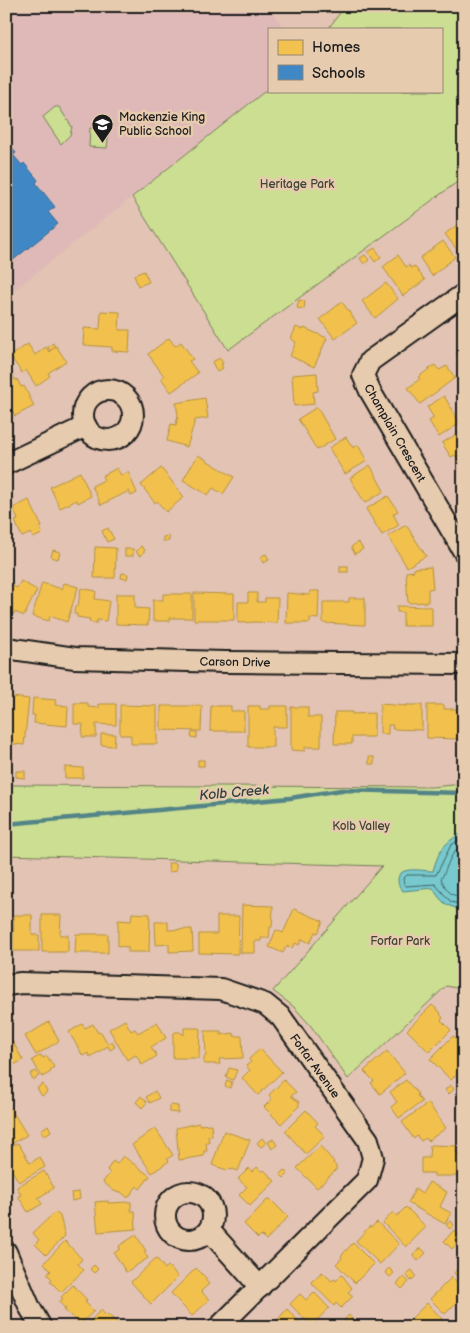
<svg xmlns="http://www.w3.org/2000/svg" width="470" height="1333" viewBox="0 0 470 1333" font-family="'Balsamiq Sans',sans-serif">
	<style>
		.built { fill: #deb9b8 }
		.green { fill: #ccde92; stroke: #747d57 }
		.water { fill: #77c9ce; stroke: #538487 }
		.homes { fill: #f2c14e; stroke: #b2903f }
		.schools { fill: #3f88c5; stroke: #346892 }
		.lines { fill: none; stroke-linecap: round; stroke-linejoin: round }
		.shore { stroke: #406163; stroke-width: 1 }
		.stream { stroke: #538487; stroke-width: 4.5 }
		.minor-casing { stroke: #1c1c1c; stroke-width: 24 }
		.minor { stroke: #e7cbae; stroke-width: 20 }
		.labels { text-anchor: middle; stroke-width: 5; stroke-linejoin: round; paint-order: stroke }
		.poi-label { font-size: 12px; fill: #1c1c1c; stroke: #e7cbae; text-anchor: start }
		.park-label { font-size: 12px; fill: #3f4334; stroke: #e7cbae }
		.street-label { font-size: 12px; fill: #1c1c1c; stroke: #e7cbae }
		.water-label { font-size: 14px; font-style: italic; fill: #2e3f40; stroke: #e7cbae }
	</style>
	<rect width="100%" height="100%" fill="#e3c3b3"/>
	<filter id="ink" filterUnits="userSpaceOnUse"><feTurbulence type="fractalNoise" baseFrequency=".02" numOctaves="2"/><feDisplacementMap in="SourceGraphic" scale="10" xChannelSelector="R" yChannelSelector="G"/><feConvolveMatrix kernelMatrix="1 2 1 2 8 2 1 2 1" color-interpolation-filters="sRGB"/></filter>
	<g filter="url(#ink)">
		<path class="built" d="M6 6H269L284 29H269V88L6 297Z"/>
		<g class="green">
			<path d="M345 6H464V177L228 350 132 197 269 88V91H441V29H328Z"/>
			<path d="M55 107H59L72 127 70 135 61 144 43 117Z"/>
			<path d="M90 128 109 129 107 148 89 147Z"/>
			<path d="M464 784V977L456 988 446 986 348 1079 311 1026 294 1007 273 991 382 866 6 855V785L431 787Z"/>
		</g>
		<path class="water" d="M464 832V910C448 907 441 903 433 888L403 891C400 888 398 885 398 880 398 865 423 871 433 871 439 849 445 842 464 832Z"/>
		<g class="homes">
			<path d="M464 220V251L460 254 445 234Z"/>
			<path d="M443 241 455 257 432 276 420 258Z"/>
			<path d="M375 248 381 257 375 262 368 252Z"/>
			<path d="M365 255 369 260 364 264 360 258Z"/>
			<path d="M398 255 406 267 409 265 411 268 414 266 425 280 403 296 383 267Z"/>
			<path d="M144 271 149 282 138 286 134 275Z"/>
			<path d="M386 283 398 299 375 318 362 301Z"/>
			<path d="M299 300 305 301 304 309 297 308Z"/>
			<path d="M342 302 357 323 335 339 320 319Z"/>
			<path d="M101 311 120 312 119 330H130L129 352 112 351V347L83 345 84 328 100 329Z"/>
			<path d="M296 327 303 330 304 328 327 338 314 367 290 356 296 342 291 339Z"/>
			<path d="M169 338 175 346 181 342 193 359 189 361 198 373 171 392 161 378 164 376 148 354Z"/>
			<path d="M53 343 55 347 50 351 48 347Z"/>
			<path d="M28 344 35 355 46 347 49 352 56 346 66 361 48 373 50 376 36 386 26 370 22 373 10 356Z"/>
			<path d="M464 347V362L456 352Z"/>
			<path d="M220 358 223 364 221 365 223 368 217 372 212 362Z"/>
			<path d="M435 365 439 370 447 366 455 378 420 404 408 388 420 379 418 377Z"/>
			<path d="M12 373 15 380 17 379 21 387 24 386 34 406 15 416 12 410 6 413V376Z"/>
			<path d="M317 373 318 391 313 392 314 404 294 406 292 375Z"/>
			<path d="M444 396 460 423 439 437 429 421 434 418 427 407Z"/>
			<path d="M205 398 208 418 195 420 187 447 167 441 171 424 176 425 178 415 176 403Z"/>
			<path d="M317 407 335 439 317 450 298 419Z"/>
			<path d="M464 430V464L461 465 455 455 451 457 442 443Z"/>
			<path d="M346 437 353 448 358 445 367 461 345 474 329 448Z"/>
			<path d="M198 455 234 477 223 494 213 488 208 495 183 480Z"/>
			<path d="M370 465 384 491 365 503 350 478Z"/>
			<path d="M117 468 121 476 128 472 137 493 131 496 129 491 101 505 92 486 104 480 102 476Z"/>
			<path d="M161 468 184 497 166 512 157 501 155 503 141 485Z"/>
			<path d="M80 472 91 496 78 503 77 500 60 508 50 487Z"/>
			<path d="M388 496 398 511 393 514 399 525 382 535 366 509Z"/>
			<path d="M29 500 42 527 40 528 42 534 33 538 31 533 22 537 15 521 18 520 13 508Z"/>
			<path d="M406 525 426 556 407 567 388 536Z"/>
			<path d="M108 528 114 539 107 542 102 531Z"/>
			<path d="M169 536V541H163V537Z"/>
			<path d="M358 542 363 549 355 554 351 547Z"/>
			<path d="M141 546 145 550 141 556 136 552Z"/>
			<path d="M95 547 116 548 115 578H94Z"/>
			<rect x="125" y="549" width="8" height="7"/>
			<path d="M53 550 60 552 58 559 51 557Z"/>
			<path d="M266 554 269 560 263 563 260 557Z"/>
			<rect x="340" y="566" width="8" height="6"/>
			<path d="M431 567 433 588 428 589V602L408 603 406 572 414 571V568Z"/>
			<path d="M122 573 128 574 127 579 121 578Z"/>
			<path d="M21 581 37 590 24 616 15 612 14 614 6 610 9 606 6 604V583L17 588Z"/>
			<path d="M42 583 62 589 64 583 78 587 67 622 50 616 49 621 32 616Z"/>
			<path d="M81 588 96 591 95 599 109 601 106 621 97 620V623L89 622 90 619 77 617V614H74L75 606H78Z"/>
			<path d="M310 591H319L318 619 310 618V623H286L287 593 309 595Z"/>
			<path d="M194 593 234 594V620H194Z"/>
			<path d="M248 593H257V602H265V598H278L277 623 255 622 238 623V602H248Z"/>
			<path d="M116 594H135V608L149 609 148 625 116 624Z"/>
			<path d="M163 594H192V618H170V621H153V600H163Z"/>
			<path d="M349 598H365V625L323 623V602H349Z"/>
			<path d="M397 606 432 607V626H403V612H397Z"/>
			<path d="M12 697 29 699 24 745 6 743V711L7 716 10 717Z"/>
			<path d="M33 698 56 700 55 705 68 706 67 726 34 723 35 715H32Z"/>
			<path d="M74 703H88V707L99 708V704H116V725L96 724V737H82L83 724H74Z"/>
			<path d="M380 704 406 706V705H422V730L392 729 393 725H388V734H380Z"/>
			<path d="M120 705 157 706V744H131V735H120Z"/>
			<path d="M427 705H444V709H460V739L427 738Z"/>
			<path d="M161 706H202L201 731 161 730Z"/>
			<path d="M211 706H231V711H244V731H210Z"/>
			<path d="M248 706H260V709H270V706H287V727H273V747H248Z"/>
			<path d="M291 707H308V717H321V747H305V751L291 750Z"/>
			<path d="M335 712H352V714L374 713V737H352V744H334Z"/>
			<path d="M192 732H197V738L191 737Z"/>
			<path d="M101 734H115L114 746 101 745Z"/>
			<rect x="369" y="757" width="5" height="7"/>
			<rect x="198" y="760" width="6" height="6"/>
			<path d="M65 767 83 768V778H65Z"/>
			<path d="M16 771H25V778L16 777Z"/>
			<path d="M168 863H176V871L169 872Z"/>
			<path d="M242 905 273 906 272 927H270L269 938H261V941H255V953H241Z"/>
			<path d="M294 909 323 921 318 933 315 932 310 943 302 939 299 945 295 943 292 948 286 946 283 953 269 947 276 930 283 933Z"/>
			<path d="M132 913 150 914 149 952H128V947L118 946V920L131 921Z"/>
			<path d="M14 915H32V935H39V951H13Z"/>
			<path d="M42 915H61L60 935H68V952H42Z"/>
			<path d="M217 916H239L238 954 199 953V934H217Z"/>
			<path d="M155 922H168V930L192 929 193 951 169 952V944L156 945Z"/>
			<path d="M6 934H11L10 951H6Z"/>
			<path d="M76 934H108V953H75Z"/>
			<path d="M432 1005 441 1013 440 1014 443 1018 441 1020 451 1030 429 1052 407 1030Z"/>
			<path d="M125 1020 131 1031 135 1029 138 1033 157 1022 166 1038 151 1047 157 1056 142 1065 136 1055 127 1060 109 1029Z"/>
			<path d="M49 1022 59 1041 36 1055 25 1036Z"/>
			<path d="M82 1024 85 1028 93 1024 98 1033 101 1032 108 1044 112 1041 115 1047 110 1050 108 1046 90 1057 88 1053 83 1056 69 1032Z"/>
			<path d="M184 1028H200L199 1058H173V1035L175 1032H180L184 1035Z"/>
			<path d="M6 1030 23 1060 10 1067 9 1065 6 1066Z"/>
			<path d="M205 1031H221V1035L234 1033V1036H242L243 1058 219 1059 220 1064H204V1056H206Z"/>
			<path d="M453 1036 464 1046V1067L451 1080 430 1059Z"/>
			<path d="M260 1049 282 1072 258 1095 242 1078 250 1070 246 1066 251 1062 249 1059Z"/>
			<path d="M387 1051 405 1073 380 1094 371 1083 374 1081 364 1071Z"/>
			<path d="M41 1055 43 1058 47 1056 54 1067 50 1070 51 1072 42 1077 32 1060Z"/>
			<path d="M229 1068 237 1070 233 1080 226 1077Z"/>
			<path d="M36 1071 39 1076 33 1080 30 1074Z"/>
			<path d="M227 1080 232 1082 230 1088 225 1086Z"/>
			<path d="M284 1080 296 1092 291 1096 299 1102V1106L281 1124 264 1107 272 1099 269 1095Z"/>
			<path d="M406 1080 418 1094 417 1095 422 1102 399 1118 391 1107 397 1102 390 1092Z"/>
			<path d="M43 1084 47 1092 42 1096 37 1088Z"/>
			<path d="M450 1085 454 1089 449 1094 445 1090Z"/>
			<path d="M155 1091 159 1098 150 1103 146 1097Z"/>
			<path d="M141 1096 147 1102 142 1108 136 1102Z"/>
			<path d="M428 1103 446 1128 428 1141 426 1138 421 1141 417 1136 414 1139 402 1122Z"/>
			<path d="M169 1105 178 1106V1113L169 1112Z"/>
			<path d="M9 1106 27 1135 6 1147V1108Z"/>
			<path d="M306 1110 318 1123 315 1126 325 1136 306 1154 285 1131Z"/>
			<path d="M199 1123V1125L211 1124 212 1136H208L209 1143H206L207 1151H204V1156L179 1160 176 1128Z"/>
			<path d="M48 1125 51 1131 44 1136 41 1130Z"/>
			<path d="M155 1128 173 1155 167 1159 169 1161 152 1173 132 1145Z"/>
			<path d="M224 1131 250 1140 238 1171 233 1169 232 1170 228 1169 227 1170 212 1165Z"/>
			<path d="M262 1138 266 1143 261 1147 257 1143Z"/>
			<path d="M273 1139 277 1145 272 1149 268 1142Z"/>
			<path d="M18 1143 30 1163 40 1157 45 1167 19 1182 6 1161V1149Z"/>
			<path d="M430 1145 457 1146 456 1153 464 1155V1168H459V1176H434V1173H421V1158H429Z"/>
			<path d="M320 1146 334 1162 333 1163 336 1166V1170L317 1188 297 1168Z"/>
			<path d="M123 1156 150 1176 140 1189 137 1186 128 1198 120 1191 119 1193 114 1191 103 1182 110 1173 107 1170 113 1161 117 1164Z"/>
			<path d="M257 1167 262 1172 264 1170 275 1181 250 1206 239 1195 247 1187 238 1179 249 1168 252 1172Z"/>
			<path d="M284 1170 288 1174 284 1178 280 1174Z"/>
			<path d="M44 1171 54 1188 38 1198 42 1204 28 1212 18 1196 21 1195 17 1187Z"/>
			<path d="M429 1182 447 1192 440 1207 451 1213 445 1224 408 1203 415 1189 422 1194Z"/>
			<path d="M79 1192 80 1199 72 1201 71 1193Z"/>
			<path d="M269 1198 288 1217 266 1240 261 1235 258 1238 244 1224Z"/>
			<path d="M108 1201V1203L131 1202V1211H135L136 1229 98 1232 95 1202Z"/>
			<path d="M406 1207 426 1227 406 1247 383 1223 393 1212 397 1216Z"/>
			<path d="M55 1212 60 1216 65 1236 46 1255 35 1244 39 1240 33 1233Z"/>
			<path d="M451 1221 454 1225 450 1229 446 1225Z"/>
			<path d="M377 1222 399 1244 380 1264 356 1241 370 1226 371 1228Z"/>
			<path d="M454 1230 462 1238 452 1249 444 1241Z"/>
			<path d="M136 1235 146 1251 144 1252 148 1258 126 1272 114 1253 120 1249 119 1246Z"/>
			<path d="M65 1241 82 1259 78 1264 84 1270 61 1292 50 1281 52 1279 47 1274 51 1271 44 1263Z"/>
			<path d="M353 1243 374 1264 355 1283 336 1264 342 1258 341 1256Z"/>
			<path d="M421 1248 426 1253 418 1261 413 1255Z"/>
			<path d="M464 1252V1282L454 1273 462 1264 457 1259Z"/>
			<path d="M156 1258 165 1269 168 1266 178 1277 151 1304 131 1282Z"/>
			<path d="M94 1265 98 1269 94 1273 90 1269Z"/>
			<path d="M196 1268 207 1279 205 1280 209 1284 201 1291 209 1300 192 1316 171 1293Z"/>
			<path d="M389 1268 394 1273 390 1277 385 1272Z"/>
			<path d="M412 1270 416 1276 411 1281 406 1274Z"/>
			<path d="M322 1272 332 1281 335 1279 336 1281 342 1275 352 1288 348 1292 353 1296 341 1308 336 1303 334 1306 311 1282Z"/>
			<path d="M404 1277 409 1282 402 1289 397 1284Z"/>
			<path d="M452 1277 464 1289V1295L445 1314 430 1299Z"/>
			<path d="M73 1285 87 1300 85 1302 94 1311 80 1324 64 1310 66 1309 59 1302 63 1299 61 1297Z"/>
			<path d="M314 1292 329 1308 311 1326 290 1304 300 1294 306 1300Z"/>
			<path d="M427 1303 442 1319 434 1327H409L406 1324Z"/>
			<path d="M287 1309 304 1327H271Z"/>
			<path d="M101 1310 106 1316 108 1314 121 1327H84Z"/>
			<path d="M349 1315 353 1320 350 1322 352 1324 350 1326 344 1320Z"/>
		</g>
		<path class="schools" d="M6 141 16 153 13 155 22 165 24 163 38 180 36 183 55 207 48 212 58 224 12 261 6 255Z"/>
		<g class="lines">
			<g class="shore">
				<path d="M464 837 451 845 436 875H407L403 879 404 884 406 886 435 884 451 902 464 905"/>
				<path d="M464 845C448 853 449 866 441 879 447 891 450 896 464 898"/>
			</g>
			<path class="stream" d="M6 824 290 798 341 790 464 793"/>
			<defs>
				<g id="minor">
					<path d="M464 294 370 361 363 375 370 391 464 552"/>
					<circle cx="108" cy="415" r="25"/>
					<path d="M6 464 86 426"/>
					<path d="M6 648 75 658 225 662 464 664"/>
					<path d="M6 985 21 983 221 989 265 1004 281 1017 368 1140 373 1158 367 1180 219 1327"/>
					<circle cx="189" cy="1216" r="24"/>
					<path d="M209 1230 260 1287"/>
					<path d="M6 1252 30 1308 41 1327"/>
				</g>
			</defs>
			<use href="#minor" class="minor-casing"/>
			<use href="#minor" class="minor"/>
		</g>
	</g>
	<defs>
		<symbol id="school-pin" viewBox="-11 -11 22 30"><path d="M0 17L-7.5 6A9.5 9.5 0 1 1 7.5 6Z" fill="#1c1c1c" stroke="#e7cbae"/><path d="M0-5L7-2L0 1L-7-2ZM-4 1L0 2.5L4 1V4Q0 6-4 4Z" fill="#fff"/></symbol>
	</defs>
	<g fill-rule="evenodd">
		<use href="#school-pin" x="90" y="112" width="25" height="34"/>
	</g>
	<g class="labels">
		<g class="poi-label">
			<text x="119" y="121">Mackenzie King<tspan x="119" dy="14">Public School</tspan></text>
		</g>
		<g class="park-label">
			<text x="297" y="188">Heritage Park</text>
			<text x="361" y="830">Kolb Valley</text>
			<text x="400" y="945">Forfar Park</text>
		</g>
		<g class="street-label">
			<text transform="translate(395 433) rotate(60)" y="4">Champlain Crescent</text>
			<text transform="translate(235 662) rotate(1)" y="4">Carson Drive</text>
			<text transform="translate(315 1066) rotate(54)" y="4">Forfar Avenue</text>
		</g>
		<g class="water-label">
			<text transform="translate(234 792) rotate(-5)" y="5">Kolb Creek</text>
		</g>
	</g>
	<rect width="470" height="1333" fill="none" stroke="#e7cbae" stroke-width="25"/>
	<rect x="12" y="12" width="445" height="1308" fill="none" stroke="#1c1c1c" stroke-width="2" filter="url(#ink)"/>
	<rect x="268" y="28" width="175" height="65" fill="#e7cbae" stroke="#968574"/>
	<rect x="278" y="40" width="25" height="15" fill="#f2c14e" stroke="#968574"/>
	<text x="312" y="52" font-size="15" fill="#1c1c1c">Homes</text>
	<rect x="278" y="65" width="25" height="15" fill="#3f88c5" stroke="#968574"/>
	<text x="312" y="78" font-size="15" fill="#1c1c1c">Schools</text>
</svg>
